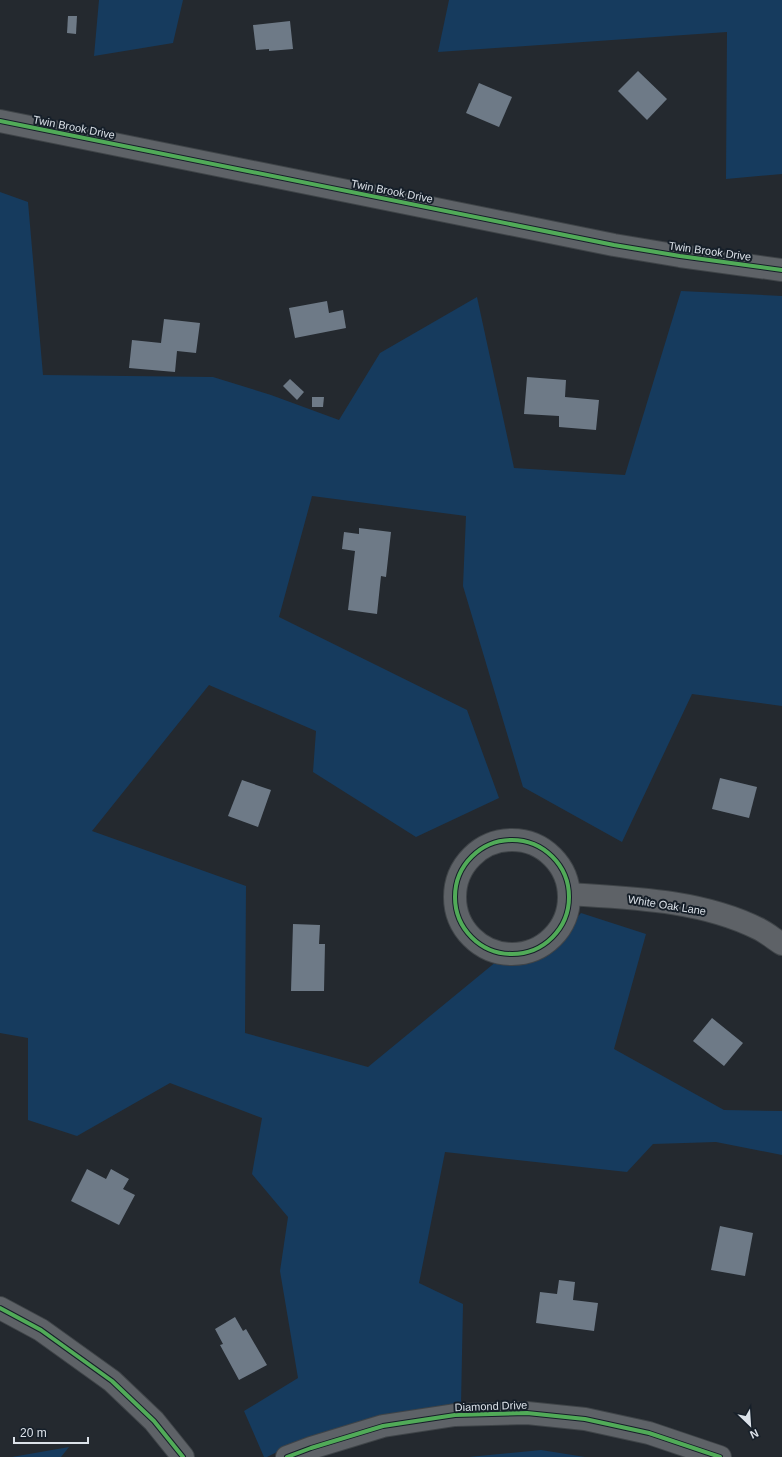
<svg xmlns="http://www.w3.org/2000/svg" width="782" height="1457" viewBox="0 0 782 1457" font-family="Arial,sans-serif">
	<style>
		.green { fill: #163b5e }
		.building { fill: #6e7a87 }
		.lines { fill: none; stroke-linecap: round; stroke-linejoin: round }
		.minor-casing { stroke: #3f4448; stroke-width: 24 }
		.minor { stroke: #5e6267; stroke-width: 22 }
		.cycleway-casing { stroke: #161f29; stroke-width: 6 }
		.cycleway { stroke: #51ab58; stroke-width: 4 }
		.labels { text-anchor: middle; stroke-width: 4; stroke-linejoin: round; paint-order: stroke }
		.street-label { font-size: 11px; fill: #dce2e9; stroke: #161f29 }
	</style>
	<rect width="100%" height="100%" fill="#24292f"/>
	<g class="green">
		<path d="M99 0H183L173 43 94 56Z"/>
		<path d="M449 0H782V174L726 179 727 32 438 52Z"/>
		<path d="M0 192 28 202 43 375 213 377 271 395 339 420 380 353 477 297 514 468 625 475 681 291 782 296V706L692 694 622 842 523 787 463 586 466 516 312 496 279 617 467 710 499 798 416 837 313 772 316 731 209 685 92 831 246 886 245 1033 368 1067 497 961 543 957 581 913 646 934 614 1049 724 1110 782 1111V1155L716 1142 653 1144 627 1172 445 1152 419 1283 463 1304 461 1405 307 1437 267 1457H264L244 1411 298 1378 280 1271 288 1217 252 1174 262 1118 170 1083 77 1136 28 1120V1038L0 1033Z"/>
		<path d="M69 1447 61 1457H12Z"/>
		<path d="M541 1450 585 1457H469Z"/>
	</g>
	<g class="building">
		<path d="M68 16H77L76 34 67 33Z"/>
		<path d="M290 21 293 49 269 51V49L256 50 253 25Z"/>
		<path d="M638 71 667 99 647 120 618 91Z"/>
		<path d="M479 83 512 97 499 127 466 113Z"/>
		<path d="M327 301 329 313 343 310 346 328 295 338 289 308Z"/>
		<path d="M164 319 200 323 196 353 177 351 175 372 129 368 132 340 161 343Z"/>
		<path d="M527 377 566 380 565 397 599 400 596 430 559 427V416L524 414Z"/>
		<path d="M290 379 304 392 297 400 283 386Z"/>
		<path d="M312 397H324L323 407H312Z"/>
		<path d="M359 528 391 532 386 577 381 576 377 614 348 610 355 551 342 549 344 532 359 534Z"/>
		<path d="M720 778 757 787 749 818 712 809Z"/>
		<path d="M242 780 271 790 258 827 228 816Z"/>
		<path d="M293 924 320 925 319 944H325L324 991H291Z"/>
		<path d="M712 1018 743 1043 724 1066 693 1041Z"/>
		<path d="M87 1169 106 1179 111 1169 129 1179 123 1189 135 1195 119 1225 71 1201Z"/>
		<path d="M720 1226 753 1233 745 1276 711 1270Z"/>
		<path d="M559 1280 575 1282 573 1300 598 1303 594 1331 536 1323 540 1292 557 1294Z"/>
		<path d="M235 1317 243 1331 246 1329 267 1365 239 1380 220 1345 223 1344 215 1329Z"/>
	</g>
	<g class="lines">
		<defs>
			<g id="minor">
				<path d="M0 121 614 245 680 256 782 270"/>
				<circle cx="512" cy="897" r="57"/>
				<path d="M569 894C632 898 702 900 759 929 767 933 774 939 782 944"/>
				<path d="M0 1308 41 1330 112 1381 154 1421 183 1457"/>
				<path d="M287 1457 311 1448 383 1426 455 1415 527 1413 585 1419 649 1433 720 1457"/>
			</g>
		</defs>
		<use href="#minor" class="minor-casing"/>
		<use href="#minor" class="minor"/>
		<defs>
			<g id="cycleway">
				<path d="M0 121 614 245 680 256 782 270"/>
				<circle cx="512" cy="897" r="57"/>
				<path d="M0 1308 41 1330 112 1381 154 1421 183 1457"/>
				<path d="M287 1457 311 1448 383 1426 455 1415 527 1413 585 1419 649 1433 720 1457"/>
			</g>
		</defs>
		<use href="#cycleway" class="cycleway-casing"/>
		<use href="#cycleway" class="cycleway"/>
	</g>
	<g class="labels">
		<g class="street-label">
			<text transform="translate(74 127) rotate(11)" y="4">Twin Brook Drive</text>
			<text transform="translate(392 191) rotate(11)" y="4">Twin Brook Drive</text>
			<text transform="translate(710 251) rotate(8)" y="4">Twin Brook Drive</text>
			<text transform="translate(667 905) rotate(9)" y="4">White Oak Lane</text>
			<text transform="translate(491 1406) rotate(-2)" y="4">Diamond Drive</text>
		</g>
	</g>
	<g transform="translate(750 1425) rotate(155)" stroke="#161f29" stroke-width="3" paint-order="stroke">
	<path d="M0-3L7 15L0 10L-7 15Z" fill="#dce2e9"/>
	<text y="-6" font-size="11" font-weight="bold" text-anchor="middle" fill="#dce2e9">N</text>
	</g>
	<path d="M14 1437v6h74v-6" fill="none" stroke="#dce2e9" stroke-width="2"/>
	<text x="20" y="1437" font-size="12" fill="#dce2e9" stroke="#161f29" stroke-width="3" paint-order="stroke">20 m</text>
</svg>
